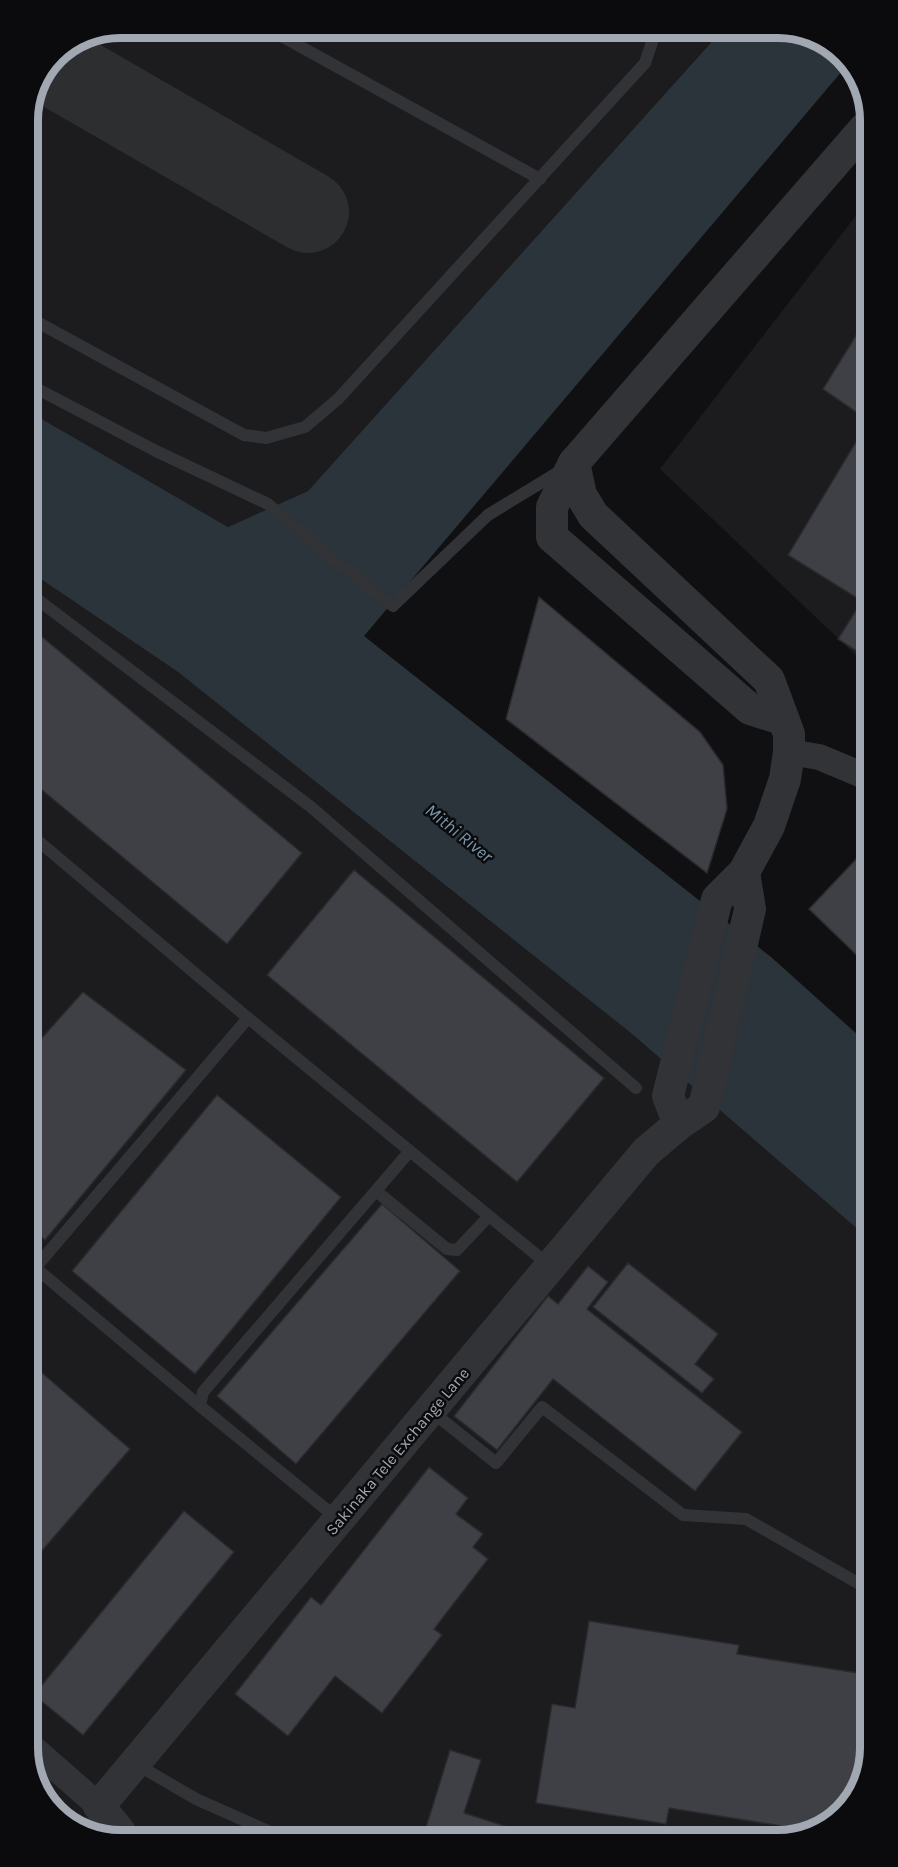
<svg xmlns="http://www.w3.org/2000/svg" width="898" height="1867" viewBox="0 0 898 1867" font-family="Karla,sans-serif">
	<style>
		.built { fill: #1c1c1f }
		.water { fill: #2a343a }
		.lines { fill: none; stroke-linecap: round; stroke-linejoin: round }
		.taxiway { stroke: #2c2e30; stroke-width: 82 }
		.building { fill: #3f4045; stroke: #2a2b2e; stroke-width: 1.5 }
		.service { stroke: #313337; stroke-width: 12 }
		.minor { stroke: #313337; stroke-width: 26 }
		.tertiary { stroke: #313337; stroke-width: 32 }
		.labels { text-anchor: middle; stroke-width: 5; stroke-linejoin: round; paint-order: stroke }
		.street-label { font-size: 16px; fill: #a2a8b2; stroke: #0b0b0d }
		.water-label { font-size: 18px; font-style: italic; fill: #7998ad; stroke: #0b0b0d }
		.rim { fill: none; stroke: #a2a8b2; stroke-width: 8 }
	</style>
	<rect width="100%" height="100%" fill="#101012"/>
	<g class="built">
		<path d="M120 27H725L308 491 228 527 28 411 27 114 54 54Z"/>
		<path d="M865 204 866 665 660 469Z"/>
		<path d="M29 571 178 672 632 1034 869 1239 871 1748 855 1799 813 1833 114 1840 68 1824 34 1782Z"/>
	</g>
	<path class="water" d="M725 27H785L834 46 848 64 364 636 771 957 868 1044 869 1239 632 1034 178 672 29 571 28 411 228 527 308 491Z"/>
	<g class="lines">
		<path class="taxiway" d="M50 63 308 212"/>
	</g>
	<g class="building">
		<path d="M865 321V418L823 389Z"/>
		<path d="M865 427 866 657 838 639 862 601 788 555Z"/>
		<path d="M539 597 700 732 723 765 727 809 707 873 506 719Z"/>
		<path d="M29 626 302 853 227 944 30 780Z"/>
		<path d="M862 853 867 857 868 966 809 909Z"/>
		<path d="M354 870 604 1078 517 1182 267 975Z"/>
		<path d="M30 907 42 916 30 929Z"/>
		<path d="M83 992 186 1070 45 1240 32 1229 31 1050Z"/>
		<path d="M217 1095 341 1197 195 1374 72 1271Z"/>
		<path d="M382 1204 460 1271 296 1464 217 1396Z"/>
		<path d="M628 1263 718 1334 695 1364 714 1379 702 1393 593 1307Z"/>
		<path d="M588 1266 608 1282 587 1309 742 1432 695 1491 553 1379 497 1450 454 1416 548 1296 558 1304Z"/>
		<path d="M41 1372 130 1449 33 1561 32 1382Z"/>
		<path d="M429 1467 468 1498 456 1514 483 1534 473 1547 488 1559 434 1629 442 1635 382 1713 335 1676 288 1736 235 1694 311 1597 321 1605Z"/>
		<path d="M184 1511 234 1552 83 1735 34 1695Z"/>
		<path d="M589 1621 739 1645 737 1654 871 1675V1748L855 1799 813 1833H781L782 1826 669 1808 666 1824 536 1803 552 1704 575 1708Z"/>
		<path d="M450 1750 481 1760 464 1813 536 1836 423 1837Z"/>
		<path d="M564 1831 681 1832 679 1834 563 1835Z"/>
	</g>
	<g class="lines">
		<g class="service">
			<path d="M265 27 540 179"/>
			<path d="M28 317 244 435 266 438 305 427 338 399 645 63 657 27"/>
			<path d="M28 384 156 451 268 504 340 565 393 606 488 515 562 470"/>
			<path d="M29 593 311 807 636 1088"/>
			<path d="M30 834 248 1018 550 1266"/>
			<path d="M376 1191 447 1249 457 1250 489 1216"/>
			<path d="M32 1265 200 1406"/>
			<path d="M35 1268 248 1018"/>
			<path d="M431 1411 496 1463 542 1407 683 1515 746 1519 870 1590"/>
			<path d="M338 1519 200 1406 203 1392 410 1151"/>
			<path d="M136 1764 196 1799 284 1838"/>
		</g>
		<g class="minor">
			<path d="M789 752 819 757 867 777"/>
			<path d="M34 1749 99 1806"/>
		</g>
		<g class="tertiary">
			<path d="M574 463 581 495 593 515 769 680 789 734V752L785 779 769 826 744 872 717 899 668 1096 679 1124"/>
			<path d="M782 719 750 709 552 537V507L574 463 864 129"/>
			<path d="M120 1840V1832L99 1806 646 1152 679 1124 704 1107 750 909 744 872"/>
		</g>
	</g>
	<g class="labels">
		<g class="street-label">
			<text transform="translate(397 1451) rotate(-50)" y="6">Sakinaka Tele Exchange Lane</text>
		</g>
		<g class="water-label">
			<text transform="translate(459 833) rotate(39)" y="6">Mithi River</text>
		</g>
	</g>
	<path d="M0 0H898V1867H0ZM120 38H778A82 82 0 0 1 860 120V1748A82 82 0 0 1 778 1830H120A82 82 0 0 1 38 1748V120A82 82 0 0 1 120 38Z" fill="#0b0b0d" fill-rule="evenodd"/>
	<path class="rim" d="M120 38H778A82 82 0 0 1 860 120V1748A82 82 0 0 1 778 1830H120A82 82 0 0 1 38 1748V120A82 82 0 0 1 120 38Z"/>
</svg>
